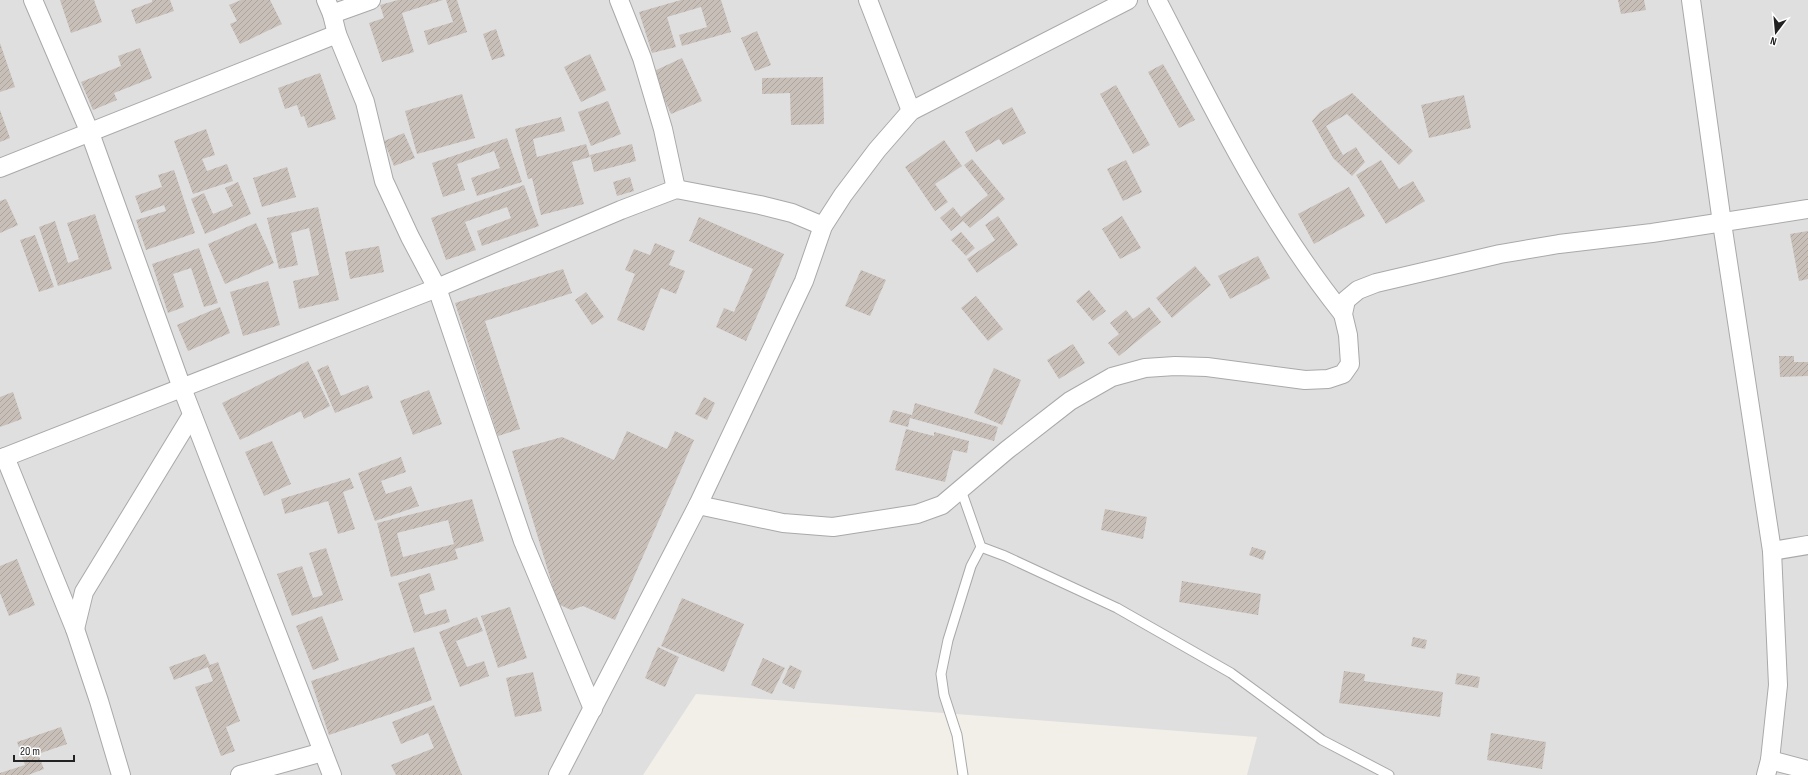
<svg xmlns="http://www.w3.org/2000/svg" width="1808" height="775" viewBox="0 0 1808 775" font-family="'Sofia Sans Condensed',sans-serif">
	<style>
		.residential { fill: #e0dfdf }
		.building { fill: url(#building-hatch); fill-rule: evenodd }
		.lines { fill: none; stroke-linecap: round; stroke-linejoin: round }
		.service-casing { stroke: #a9a9a9; stroke-width: 11 }
		.minor-casing { stroke: #a9a9a9; stroke-width: 20 }
		.service { stroke: #fff; stroke-width: 9 }
		.minor { stroke: #fff; stroke-width: 18 }
	</style>
	<defs>
		<pattern id="building-hatch" width="6" height="6" patternUnits="userSpaceOnUse"><rect width="6" height="6" fill="#c7bfb8"/><path d="M-1 1l2-2M0 6l6-6M5 7l2-2" fill="none" stroke="#aba49e"/></pattern>
	</defs>
	<rect width="100%" height="100%" fill="#f2efe9"/>
	<path class="residential" d="M0 0H1808V775H1247L1257 737 696 694 643 775H0Z"/>
	<g class="building">
		<path d="M60 0H94L102 22 71 33Z"/>
		<path d="M152 0H170L174 11 136 24 131 10 152 2Z"/>
		<path d="M241 0H270L282 24 240 44 230 24 237 21 229 5Z"/>
		<path d="M398 0H443L402 13 414 52 382 62 369 23 384 18 380 5Z"/>
		<path d="M446 0H457L467 32 428 45 424 31 453 22Z"/>
		<path d="M681 0H721L731 32 682 46 679 35 707 27 701 7 667 17 676 47 652 53 639 12Z"/>
		<path d="M1618 0H1644L1646 10 1621 14Z"/>
		<path d="M496 29 505 56 492 60 483 34Z"/>
		<path d="M757 31 771 65 755 71 741 38Z"/>
		<path d="M0 43 15 87 0 92Z"/>
		<path d="M140 48 152 78 114 93 117 100 93 110 81 82 121 66 118 56Z"/>
		<path d="M590 54 606 90 581 102 564 67Z"/>
		<path d="M682 58 702 101 671 114 652 72Z"/>
		<path d="M1163 64 1195 120 1179 128 1148 72Z"/>
		<path d="M320 73 336 119 308 128 304 116 301 117 297 105 285 109 278 88Z"/>
		<path d="M823 77 824 124 791 125 790 93 762 94V78Z"/>
		<path d="M1116 85 1150 145 1133 154 1100 94Z"/>
		<path d="M1352 93 1413 151 1399 165 1347 114 1326 126 1343 155 1356 147 1365 162 1352 176 1333 158 1312 121 1320 112Z"/>
		<path d="M462 94 475 138 417 154 405 111Z"/>
		<path d="M1464 95 1471 128 1429 138 1421 105Z"/>
		<path d="M608 101 621 134 591 146 578 112Z"/>
		<path d="M1012 107 1026 133 1003 145 999 139 976 152 965 132Z"/>
		<path d="M0 110 10 138 0 142Z"/>
		<path d="M561 117 565 131 533 139 537 157 586 144 590 157 572 162 584 204 541 215 532 178 528 179 515 129Z"/>
		<path d="M206 129 215 155 202 159 207 171 227 164 233 181 193 194 174 141Z"/>
		<path d="M404 133 415 158 394 166 384 141Z"/>
		<path d="M507 138 522 182 477 196 471 178 500 168 494 151 457 164 465 190 443 197 432 163Z"/>
		<path d="M944 140 962 166 935 184 948 202 935 211 905 167Z"/>
		<path d="M632 144 636 161 594 172 590 155Z"/>
		<path d="M972 159 1005 199 970 228 963 221 951 231 940 218 953 207 961 217 988 195 964 165Z"/>
		<path d="M1126 160 1142 192 1123 201 1107 169Z"/>
		<path d="M1381 160 1399 189 1413 181 1425 201 1386 224 1356 175Z"/>
		<path d="M287 167 296 197 262 207 253 178Z"/>
		<path d="M174 170 195 233 146 250 136 220 166 211 164 205 141 213 135 196 162 187 158 175Z"/>
		<path d="M630 177 634 191 617 196 613 182Z"/>
		<path d="M238 182 251 214 205 234 191 199 204 193 213 214 233 206 225 188Z"/>
		<path d="M524 185 539 226 482 246 477 231 511 218 507 207 465 222 476 250 446 260 431 218Z"/>
		<path d="M1349 187 1365 216 1314 244 1298 214Z"/>
		<path d="M6 199 18 225 0 233V201Z"/>
		<path d="M318 207 339 300 299 309 293 281 319 275 309 228 291 233 298 265 279 269 267 218Z"/>
		<path d="M95 214 112 269 58 286 39 227 55 221 68 263 79 259 67 223Z"/>
		<path d="M998 216 1018 245 977 273 967 259 995 240 985 225Z"/>
		<path d="M1122 216 1141 248 1120 259 1102 229Z"/>
		<path d="M699 217 784 254 746 341 716 327 724 308 734 312 753 269 689 241Z"/>
		<path d="M256 223 274 263 225 284 208 244Z"/>
		<path d="M1808 231V279L1799 281 1790 234Z"/>
		<path d="M961 232 975 248 966 256 951 240Z"/>
		<path d="M35 235 54 287 39 292 20 240Z"/>
		<path d="M655 243 675 251 669 265 685 271 676 294 661 288 644 331 617 320 635 274 625 270 634 249 650 255Z"/>
		<path d="M379 246 384 272 350 279 345 252Z"/>
		<path d="M199 248 218 303 204 307 191 268 173 274 184 307 168 313 152 264Z"/>
		<path d="M1258 256 1270 278 1230 299 1218 276Z"/>
		<path d="M1195 266 1211 285 1172 318 1156 298Z"/>
		<path d="M563 269 572 293 485 321 520 429 498 436 455 303Z"/>
		<path d="M861 270 886 280 870 316 845 306Z"/>
		<path d="M268 281 280 325 243 336 230 292Z"/>
		<path d="M1089 290 1106 311 1093 321 1076 301Z"/>
		<path d="M586 292 604 317 592 325 575 300Z"/>
		<path d="M976 296 1003 329 988 341 961 308Z"/>
		<path d="M220 307 230 333 188 351 177 325Z"/>
		<path d="M1149 307 1161 322 1119 356 1108 343 1119 334 1110 323 1126 310 1133 319Z"/>
		<path d="M1073 344 1085 363 1059 379 1047 360Z"/>
		<path d="M1779 356H1794V362H1808V376L1780 377Z"/>
		<path d="M308 361 330 406 304 419 301 411 240 440 222 403Z"/>
		<path d="M328 365 341 396 368 385 373 398 335 413 317 370Z"/>
		<path d="M994 368 1021 380 1002 425 974 413Z"/>
		<path d="M429 390 442 424 413 435 400 401Z"/>
		<path d="M13 392 22 419 0 427V397Z"/>
		<path d="M704 397 715 403 707 420 695 414Z"/>
		<path d="M915 403 998 427 994 441 910 418 908 427 889 422 893 410 912 415Z"/>
		<path d="M906 429 934 436V432L969 441 967 453 953 450 945 482 895 470Z"/>
		<path d="M627 431 667 449 675 431 694 440 615 620 583 606 571 610 558 604 512 451 562 437 614 460Z"/>
		<path d="M272 441 291 484 264 496 245 452Z"/>
		<path d="M401 457 406 472 381 481 386 494 411 486 419 506 375 521 358 473Z"/>
		<path d="M350 478 354 488 343 492 355 529 338 534 328 501 285 514 281 499Z"/>
		<path d="M472 499 484 541 455 549 458 559 391 577 377 523ZM448 520 454 544 403 557 397 533Z"/>
		<path d="M1105 509 1147 517 1143 539 1101 530Z"/>
		<path d="M1252 547 1266 551 1263 560 1249 555Z"/>
		<path d="M326 548 343 600 292 616 277 574 302 566 313 598 323 595 309 553Z"/>
		<path d="M17 559 35 605 9 616 0 593V566Z"/>
		<path d="M430 573 435 590 419 595 425 615 446 609 450 622 414 633 398 583Z"/>
		<path d="M1182 581 1261 594 1258 615 1179 602Z"/>
		<path d="M682 598 744 624 724 672 661 646Z"/>
		<path d="M510 607 527 658 498 668 481 616Z"/>
		<path d="M322 616 339 660 313 670 296 626Z"/>
		<path d="M477 617 483 631 456 641 467 667 484 661 489 676 460 687 439 632Z"/>
		<path d="M1413 637 1427 640 1425 649 1411 646Z"/>
		<path d="M414 647 432 700 329 735 311 681Z"/>
		<path d="M658 647 679 657 665 687 645 678Z"/>
		<path d="M205 654 210 665 218 662 240 721 226 727 235 751 221 756 195 687 213 681 208 667 174 680 169 667Z"/>
		<path d="M763 658 785 668 772 694 751 685Z"/>
		<path d="M790 665 802 671 794 689 782 683Z"/>
		<path d="M1344 671 1365 674 1364 681 1443 692 1440 717 1339 703Z"/>
		<path d="M533 672 542 711 515 717 506 678Z"/>
		<path d="M1457 673 1480 677 1478 688 1455 684Z"/>
		<path d="M434 705 462 775H396L391 765 434 748 428 733 401 744 392 722Z"/>
		<path d="M61 727 67 744 38 754 44 769 28 775H0V773L25 765 17 742Z"/>
		<path d="M1491 733 1546 742 1542 769 1487 760Z"/>
	</g>
	<g class="lines">
		<defs>
			<g id="service">
				<path d="M961 490 981 547 1005 556 1117 608 1231 673 1322 740 1389 775"/>
				<path d="M963 775 957 735 944 695 941 674 948 640 971 566 981 547"/>
			</g>
			<g id="minor">
				<path d="M33 0 90 133 182 388 332 775"/>
				<path d="M326 0 332 14 337 34 365 102 384 181 410 237 437 288 523 541 593 709"/>
				<path d="M619 0 642 58 663 129 676 189"/>
				<path d="M868 0 911 111"/>
				<path d="M1157 0C1213 108 1266 218 1343 314"/>
				<path d="M1691 0 1722 223 1772 551 1778 685 1770 760 1766 775"/>
				<path d="M332 14 371 0"/>
				<path d="M0 168 337 34"/>
				<path d="M5 457 75 629 99 701 121 775"/>
				<path d="M0 459 437 288 621 210 676 189 760 205 792 213 823 226"/>
				<path d="M698 505 783 523 833 527 917 514 942 505 1007 450 1070 401 1112 377 1145 368 1175 366 1207 367 1305 380 1328 379 1343 374 1350 364 1348 335 1343 314 1346 300 1358 290 1376 283 1500 254 1559 244 1652 233 1808 209"/>
				<path d="M1772 551 1808 545"/>
				<path d="M75 629 84 592 192 415"/>
				<path d="M1770 760 1808 770"/>
				<path d="M240 775 323 752"/>
				<path d="M558 775 698 505 804 281 823 226 843 195 877 150 911 111 1128 0"/>
			</g>
		</defs>
		<use href="#service" class="service-casing"/>
		<use href="#minor" class="minor-casing"/>
		<use href="#service" class="service"/>
		<use href="#minor" class="minor"/>
	</g>
	<g transform="translate(1776 32) rotate(196)" stroke="#ffffff" stroke-width="3" paint-order="stroke">
	<path d="M0-3L7 15L0 10L-7 15Z" fill="#222222"/>
	<text y="-6" font-size="11" font-weight="bold" text-anchor="middle" fill="#222222">N</text>
	</g>
	<path d="M14 755v6h60v-6" fill="none" stroke="#222222" stroke-width="2"/>
	<text x="20" y="755" font-size="12" fill="#222222" stroke="#ffffff" stroke-width="3" paint-order="stroke">20 m</text>
</svg>
